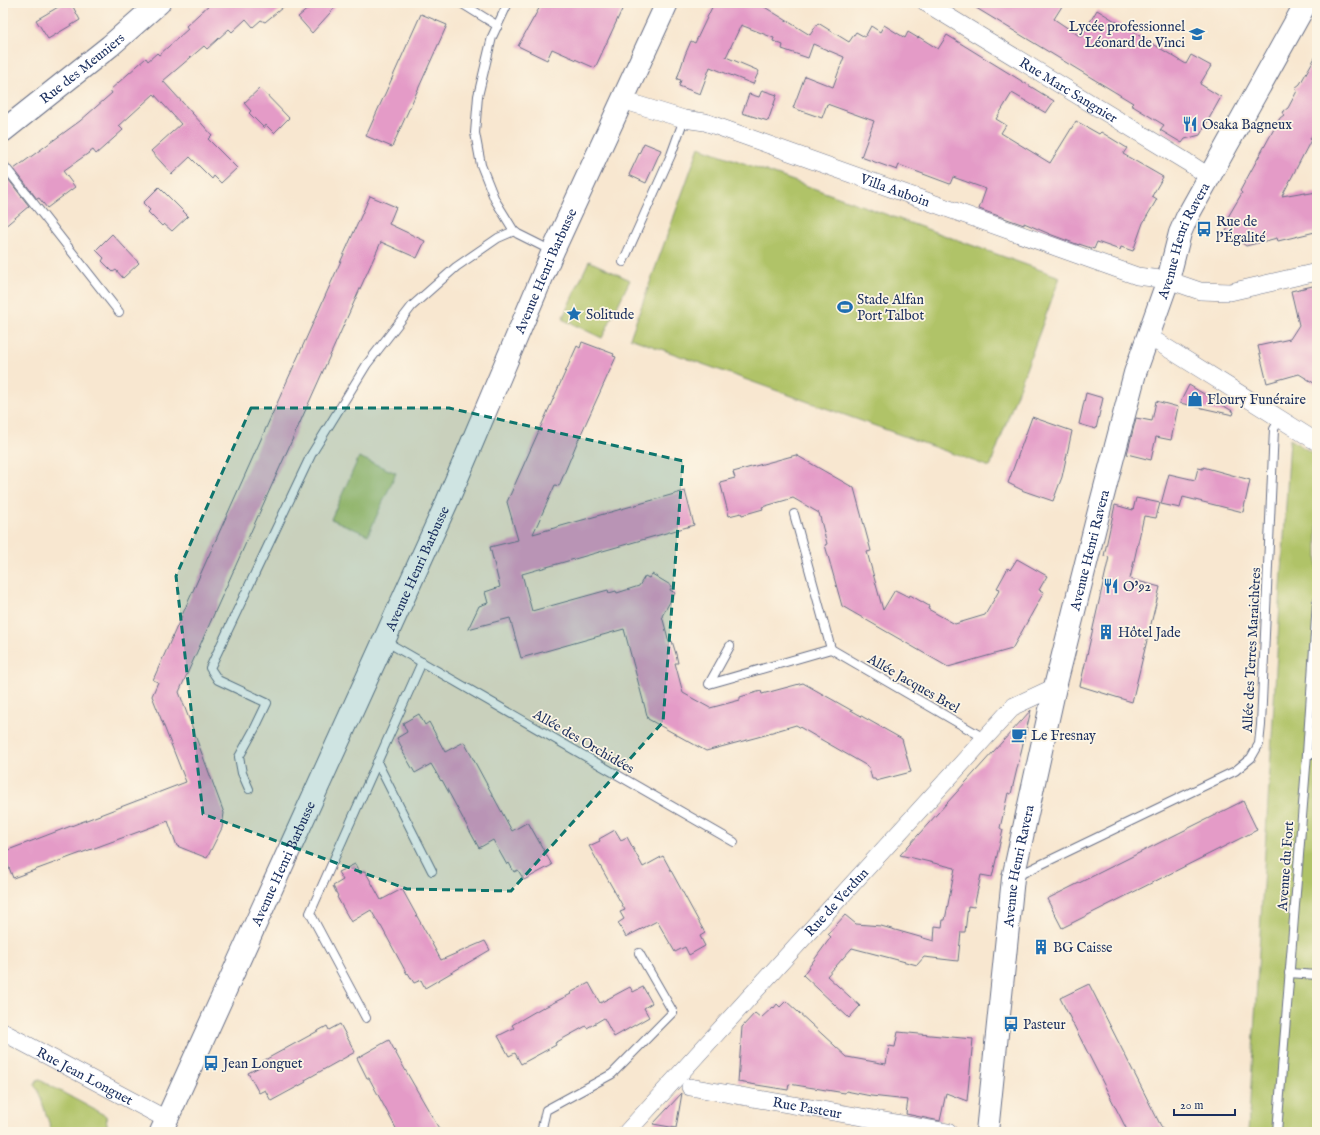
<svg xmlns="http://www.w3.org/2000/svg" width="1320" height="1135" viewBox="0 0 1320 1135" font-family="'IM FELL English',serif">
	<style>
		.green { fill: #b0c367; stroke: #667962 }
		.building { fill: #e49bc7 }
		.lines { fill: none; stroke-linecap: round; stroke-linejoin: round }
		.lane-casing { stroke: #686f86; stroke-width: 10 }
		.street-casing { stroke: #686f86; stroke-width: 18 }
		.secondary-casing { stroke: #686f86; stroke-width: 24 }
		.lane { stroke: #fff; stroke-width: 8 }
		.street { stroke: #fff; stroke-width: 17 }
		.secondary { stroke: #fff; stroke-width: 22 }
		.marked { fill: #0f766e; fill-opacity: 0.2; stroke: #0f766e; stroke-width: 3; stroke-dasharray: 8 5; stroke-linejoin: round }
		.labels { text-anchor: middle; stroke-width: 3.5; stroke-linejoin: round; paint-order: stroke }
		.poi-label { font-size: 14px; fill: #1b2f5e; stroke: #fcf5e5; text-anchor: start }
		.street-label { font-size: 14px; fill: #1b2f5e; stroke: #fcf5e5 }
	</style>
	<rect width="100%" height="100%" fill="#fcf5e5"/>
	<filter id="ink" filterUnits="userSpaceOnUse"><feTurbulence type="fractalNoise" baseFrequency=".025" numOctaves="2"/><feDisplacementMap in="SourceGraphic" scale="8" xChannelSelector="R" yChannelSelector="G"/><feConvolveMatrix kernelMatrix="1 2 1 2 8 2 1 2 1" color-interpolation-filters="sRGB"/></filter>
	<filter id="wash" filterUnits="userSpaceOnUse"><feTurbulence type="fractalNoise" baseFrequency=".012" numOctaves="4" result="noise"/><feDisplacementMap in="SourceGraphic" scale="16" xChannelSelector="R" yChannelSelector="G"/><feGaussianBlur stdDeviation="0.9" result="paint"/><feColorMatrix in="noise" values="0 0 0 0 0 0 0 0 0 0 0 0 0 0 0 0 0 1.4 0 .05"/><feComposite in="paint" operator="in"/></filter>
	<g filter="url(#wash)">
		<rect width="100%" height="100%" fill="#f8e7d0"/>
		<g class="green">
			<path d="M699 147 1060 277 990 467 630 338Z"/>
			<path d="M589 261 630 280 602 338 562 319Z"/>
			<path d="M1290 439 1317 456V1132H1248Z"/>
			<path d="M359 457 396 473 368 535 331 519Z"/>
			<path d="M38 1079 106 1116 108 1132H52L38 1090 34 1085Z"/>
		</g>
		<g id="blocks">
			<g class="building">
				<path d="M65 3H71L80 20 48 39 36 20Z"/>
				<path d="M211 3H288L265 22 261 20 253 27 246 19 232 32 229 29 207 49 204 46 163 81 212 135 208 139 237 168 221 183 214 176 212 179 190 157 172 174 151 151 181 124 154 94 119 126 123 130 96 154 93 150 63 171 75 187 47 208 39 198 37 199 14 169 80 121 112 93 110 90 146 58 148 61 157 53 159 55 188 29 186 26Z"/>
				<path d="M315 3H339L312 33 298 17Z"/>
				<path d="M542 3H625L595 68 552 49 547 60 518 46Z"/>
				<path d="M714 3H758L810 35 818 23 849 42 856 32 865 37 871 26 880 32 884 25 905 38 908 32 918 38 919 37 938 49 947 35 1054 101 1046 113 1012 93 996 119 1006 125 1001 133 1050 163 1076 121 1099 134 1101 132 1127 148 1123 154 1163 177 1152 196 1157 199 1143 223 1133 251 1121 247 1120 250 1097 242 1094 249 1079 244V245L1052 235 1024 223V225L979 209 986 189 953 177 950 184 899 165 897 170 861 157 874 121 827 104 822 118 793 108 805 76 833 87 844 57 813 44 808 58 782 49 783 45 773 41 774 38 741 25 726 57 759 71 753 84 710 67 700 94 679 86 681 80 677 79 685 55 691 41 695 43Z"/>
				<path d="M968 3H1064L1054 19 1081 37 1097 10 1186 64 1191 55 1211 66 1200 84 1221 97 1200 135 1185 139 1182 143 1160 130 1164 125 1131 105 1133 103Z"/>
				<path d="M421 14 447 25 392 147 366 136Z"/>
				<path d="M1317 54V126L1310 139 1311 140 1282 196 1305 192V194L1317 192V229H1314L1315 232 1278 241 1277 238 1246 246 1226 231 1232 220 1228 217 1242 193 1240 191 1280 118 1284 115 1282 112 1288 108 1297 91 1295 88 1300 84Z"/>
				<path d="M260 88 289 118 274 133 266 125 264 128 249 113 251 111 244 103Z"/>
				<path d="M762 90 777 95 768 121 742 113 749 94 759 97Z"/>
				<path d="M644 143 661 150 646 183 629 175Z"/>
				<path d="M5 175 29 206 3 228V177Z"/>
				<path d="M159 187 188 216 172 231 164 224 162 226 148 212 150 210 143 203Z"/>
				<path d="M370 196 396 207 389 224 425 241 417 258 381 242 179 692 224 813 222 828 207 858 177 846 168 821 13 878 3 852 186 782 152 696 158 682 153 680Z"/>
				<path d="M112 234 139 263 123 278 116 270 113 272 102 261 104 258 96 250Z"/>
				<path d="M1317 285V385L1299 374 1267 383 1258 346 1290 339 1299 325 1291 291Z"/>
				<path d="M582 342 614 354 613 356 616 357 576 445 559 486 555 485 533 534 685 491 694 525 522 574 532 611 608 590 609 593 616 591 617 593 639 586 645 576 649 578 652 574 672 586 670 590 675 593 662 616 669 642 672 641 676 654 678 663H675L683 693 710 708 740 700V697L761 691 762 694 803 683 902 739 911 772 876 781 875 779H872L869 767 796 725 769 733V734L706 751 648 719 624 629 521 658 510 618 468 629 479 606 488 603 485 592 500 587 490 547 518 540 507 502 577 346 580 348Z"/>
				<path d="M1189 385 1234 412 1233 415 1180 403Z"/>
				<path d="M1086 393 1103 398 1096 429 1079 424Z"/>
				<path d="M1156 401 1178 407 1171 440 1156 437 1151 460 1127 454 1136 418 1152 421Z"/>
				<path d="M1032 417 1072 431 1062 477 1053 501 1024 491 1008 483Z"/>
				<path d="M796 455 854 488 871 551 867 552 883 610 895 590 909 597 910 595 929 606 928 609 955 624 985 615 1000 589 997 588 1008 568 1010 570 1017 559 1047 576 1039 590 1044 592 1012 649 948 667 842 606 825 545 827 544 819 513 793 498 762 507 763 509 742 515 741 513 729 516 720 482 735 478 733 472Z"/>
				<path d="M1203 467 1250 480 1243 512 1183 497 1180 508 1161 504 1169 474 1195 480 1198 468 1203 469Z"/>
				<path d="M1136 498 1160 503 1156 518 1144 516 1130 579 1160 587 1132 702 1080 686 1109 557 1104 556 1115 505 1133 510Z"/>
				<path d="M1031 710 1011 794 1008 793 1000 828 1003 830 992 877 981 875 974 907 968 906 965 932H961L958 961 924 957 917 965 852 948 827 976 860 1006 849 1018 803 975 831 937 828 934 845 915 856 924 881 926 934 941 935 926 942 927 943 920H945L955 868 900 855Z"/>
				<path d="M419 714 425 725 429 722 445 752 464 742 512 831 528 822 552 865 524 880 518 870 514 872 509 863 507 865 493 840 479 848 442 780 441 781 431 764 415 773 401 749 402 748 397 738 407 732 403 723Z"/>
				<path d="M1243 801 1257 830 1062 928 1047 899Z"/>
				<path d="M615 830 621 840 627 837 643 867 663 856 705 933 700 936 705 946 689 955 685 947 675 952 657 921 626 937 618 923 624 919 620 912 625 910 589 846 600 841 599 839Z"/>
				<path d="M355 864 360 874 365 871 381 900 402 889 441 960 485 941 490 950 425 988 421 980 414 983 408 973 407 974 381 926H380L371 910 351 922 337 897 338 896 333 886 343 880 338 872Z"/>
				<path d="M589 983 600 1003 630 987 633 992 643 987 652 1003 644 1008 649 1017 614 1037 604 1018 587 1028 586 1026 555 1043 556 1045 521 1064 515 1053 509 1056 498 1036 514 1028 512 1025 543 1007V1008L571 994 570 993Z"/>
				<path d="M1089 984 1164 1132H1128L1060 998Z"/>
				<path d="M786 1001 847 1057 886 1064 889 1046 895 1047 898 1032 973 1039 967 1101 946 1093 940 1121 906 1114 908 1100 871 1096 846 1091 845 1093 789 1084 788 1090 738 1082 742 1027 755 1013 761 1018 773 1007 774 1008 777 1004 780 1007Z"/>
				<path d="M340 1024 355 1052 305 1080 306 1082 271 1101 265 1090 259 1093 248 1073 265 1064 263 1061 327 1026 329 1030Z"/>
				<path d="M389 1040 399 1059 441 1132H398L369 1078H367L357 1058Z"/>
				<path d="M682 1093 676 1128 653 1124Z"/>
			</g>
		</g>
	</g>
	<g filter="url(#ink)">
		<use href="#blocks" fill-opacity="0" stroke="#686f86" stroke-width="1"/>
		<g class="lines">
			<defs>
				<g id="lane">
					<path d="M461 3 498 26"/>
					<path d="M508 3 492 37 478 96 475 133 481 165 495 200 514 231 518 234 552 251"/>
					<path d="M3 164 119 312"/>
					<path d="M623 262 671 155 684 119"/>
					<path d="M794 514 831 649"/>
					<path d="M385 641 734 842"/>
					<path d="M730 646 709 684 831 649 984 738"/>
					<path d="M1307 754H1317"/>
					<path d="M377 762 432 871"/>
					<path d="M249 789 242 773 239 757 255 728 267 703 218 680 210 668 311 455 367 364 412 306 456 267 498 238 514 231"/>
					<path d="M1017 876 1235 771 1251 758 1259 744 1261 725 1274 429 1280 419"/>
					<path d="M1289 973 1317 975"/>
					<path d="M366 1018 310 913 422 662"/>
					<path d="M541 1132 546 1110 612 1074 673 1012 639 953"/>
					<path d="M1277 1132 1307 754 1317 602"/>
				</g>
				<g id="street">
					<path id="s1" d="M926 3 1187 162 1210 177"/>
					<path id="s2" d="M622 100 684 119 705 122 1137 276 1168 280 1200 291 1230 292 1317 272"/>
					<path d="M1148 336 1317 442"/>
					<path id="s3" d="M3 1032 166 1119"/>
					<path id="s4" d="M690 1087 948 1132"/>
					<path id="s5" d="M627 1132 1014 706 1055 687"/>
				</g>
				<g id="secondary">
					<path id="s6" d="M3 131 110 46 159 3"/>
					<path id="s7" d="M161 1132 447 502 553 251 667 3"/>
					<path id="s8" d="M987 1132 1013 878 1040 755 1055 687 1101 503 1135 373 1168 280 1180 233 1187 217 1306 3"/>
				</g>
			</defs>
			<use href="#lane" class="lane-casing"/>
			<use href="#street" class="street-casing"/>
			<use href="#secondary" class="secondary-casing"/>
			<use href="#lane" class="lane"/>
			<use href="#street" class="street"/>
			<use href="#secondary" class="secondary"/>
		</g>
	</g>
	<path class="marked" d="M251 408H449L683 461 663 722 511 891 407 889 203 814 176 576Z"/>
	<defs>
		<symbol id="school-bare" viewBox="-9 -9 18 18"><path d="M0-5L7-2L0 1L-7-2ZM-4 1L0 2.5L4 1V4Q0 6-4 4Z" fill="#1f6fb2" stroke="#fcf5e5" stroke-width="2.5" paint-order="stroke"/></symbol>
		<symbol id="restaurant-bare" viewBox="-9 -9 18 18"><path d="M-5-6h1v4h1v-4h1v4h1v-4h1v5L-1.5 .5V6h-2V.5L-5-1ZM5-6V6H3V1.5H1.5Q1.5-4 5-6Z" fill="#1f6fb2" stroke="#fcf5e5" stroke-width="2.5" paint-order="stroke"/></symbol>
		<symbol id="bus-bare" viewBox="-9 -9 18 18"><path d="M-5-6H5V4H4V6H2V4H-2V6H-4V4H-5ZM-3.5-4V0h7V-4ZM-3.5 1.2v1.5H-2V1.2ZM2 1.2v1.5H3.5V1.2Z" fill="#1f6fb2" stroke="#fcf5e5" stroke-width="2.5" paint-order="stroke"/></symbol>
		<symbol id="stadium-bare" viewBox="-9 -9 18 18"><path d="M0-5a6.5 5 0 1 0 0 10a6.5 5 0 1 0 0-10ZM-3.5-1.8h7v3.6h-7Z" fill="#1f6fb2" stroke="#fcf5e5" stroke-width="2.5" paint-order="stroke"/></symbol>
		<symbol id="sight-bare" viewBox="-9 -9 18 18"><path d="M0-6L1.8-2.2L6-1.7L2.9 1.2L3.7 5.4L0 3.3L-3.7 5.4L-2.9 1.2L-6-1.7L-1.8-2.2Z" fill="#1f6fb2" stroke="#fcf5e5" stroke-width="2.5" paint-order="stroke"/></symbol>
		<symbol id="shop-bare" viewBox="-9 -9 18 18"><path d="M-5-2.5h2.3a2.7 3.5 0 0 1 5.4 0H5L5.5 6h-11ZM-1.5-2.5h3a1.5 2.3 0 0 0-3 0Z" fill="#1f6fb2" stroke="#fcf5e5" stroke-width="2.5" paint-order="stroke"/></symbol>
		<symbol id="building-bare" viewBox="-9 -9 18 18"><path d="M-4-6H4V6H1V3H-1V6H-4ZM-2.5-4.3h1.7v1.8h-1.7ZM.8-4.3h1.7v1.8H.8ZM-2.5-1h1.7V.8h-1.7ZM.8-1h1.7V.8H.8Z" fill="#1f6fb2" stroke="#fcf5e5" stroke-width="2.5" paint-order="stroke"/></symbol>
		<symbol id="cafe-bare" viewBox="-9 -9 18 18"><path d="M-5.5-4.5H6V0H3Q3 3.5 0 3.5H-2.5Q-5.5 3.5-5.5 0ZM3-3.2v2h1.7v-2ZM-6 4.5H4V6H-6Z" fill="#1f6fb2" stroke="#fcf5e5" stroke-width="2.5" paint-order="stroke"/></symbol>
	</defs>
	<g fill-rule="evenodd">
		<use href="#school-bare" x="1186" y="23" width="22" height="22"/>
		<use href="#restaurant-bare" x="1179" y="113" width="22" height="22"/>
		<use href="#bus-bare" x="1193" y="218" width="22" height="22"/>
		<use href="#stadium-bare" x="834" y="296" width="22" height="22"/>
		<use href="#sight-bare" x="563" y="303" width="22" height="22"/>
		<use href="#shop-bare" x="1184" y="388" width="22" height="22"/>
		<use href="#restaurant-bare" x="1100" y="575" width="22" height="22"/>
		<use href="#building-bare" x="1095" y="621" width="22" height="22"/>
		<use href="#cafe-bare" x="1008" y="724" width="22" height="22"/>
		<use href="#building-bare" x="1030" y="936" width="22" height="22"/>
		<use href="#bus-bare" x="1000" y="1013" width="22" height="22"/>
		<use href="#bus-bare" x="200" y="1052" width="22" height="22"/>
	</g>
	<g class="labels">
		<g class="poi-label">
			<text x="1185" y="31" text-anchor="end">Lycée professionnel<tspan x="1185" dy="16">Léonard de Vinci</tspan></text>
			<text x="1202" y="129">Osaka Bagneux</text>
			<text x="1216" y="226">Rue de<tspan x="1216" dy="16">l'Égalité</tspan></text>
			<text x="857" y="304">Stade Alfan<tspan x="857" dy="16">Port Talbot</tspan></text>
			<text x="586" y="319">Solitude</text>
			<text x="1207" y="404">Floury Funéraire</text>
			<text x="1123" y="591">O'92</text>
			<text x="1118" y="637">Hôtel Jade</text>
			<text x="1031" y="740">Le Fresnay</text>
			<text x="1053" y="952">BG Caisse</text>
			<text x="1023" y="1029">Pasteur</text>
			<text x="223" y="1068">Jean Longuet</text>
		</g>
		<g class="street-label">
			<text dy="5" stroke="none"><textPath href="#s6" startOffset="101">Rue des Meuniers</textPath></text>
			<text dy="5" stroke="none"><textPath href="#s1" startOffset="167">Rue Marc Sangnier</textPath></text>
			<text dy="5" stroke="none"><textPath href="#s2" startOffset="288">Villa Auboin</textPath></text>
			<text dy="5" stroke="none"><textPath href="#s8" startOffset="916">Avenue Henri Ravera</textPath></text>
			<text dy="5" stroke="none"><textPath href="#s7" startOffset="943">Avenue Henri Barbusse</textPath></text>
			<text dy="5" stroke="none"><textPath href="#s8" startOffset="592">Avenue Henri Ravera</textPath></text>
			<text dy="5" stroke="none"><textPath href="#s7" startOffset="619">Avenue Henri Barbusse</textPath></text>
			<text transform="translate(1251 650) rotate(-87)" y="5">Allée des Terres Maraichères</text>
			<text transform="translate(914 683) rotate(30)" y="5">Allée Jacques Brel</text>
			<text transform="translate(584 741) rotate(30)" y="5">Allée des Orchidées</text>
			<text dy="5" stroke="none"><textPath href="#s7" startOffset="295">Avenue Henri Barbusse</textPath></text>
			<text dy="5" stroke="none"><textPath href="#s8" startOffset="268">Avenue Henri Ravera</textPath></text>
			<text transform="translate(1285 866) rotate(-86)" y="5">Avenue du Fort</text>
			<text dy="5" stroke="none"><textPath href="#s5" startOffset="311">Rue de Verdun</textPath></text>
			<text dy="5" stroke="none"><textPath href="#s3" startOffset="93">Rue Jean Longuet</textPath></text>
			<text dy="5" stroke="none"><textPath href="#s4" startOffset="119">Rue Pasteur</textPath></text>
		</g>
	</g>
	<rect width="1320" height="1135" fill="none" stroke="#fcf5e5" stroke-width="16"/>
	<path d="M1174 1109v6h61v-6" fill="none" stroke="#1b2f5e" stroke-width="2"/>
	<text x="1180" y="1109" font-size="12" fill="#1b2f5e" stroke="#fcf5e5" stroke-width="3" paint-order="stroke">20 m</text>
</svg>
